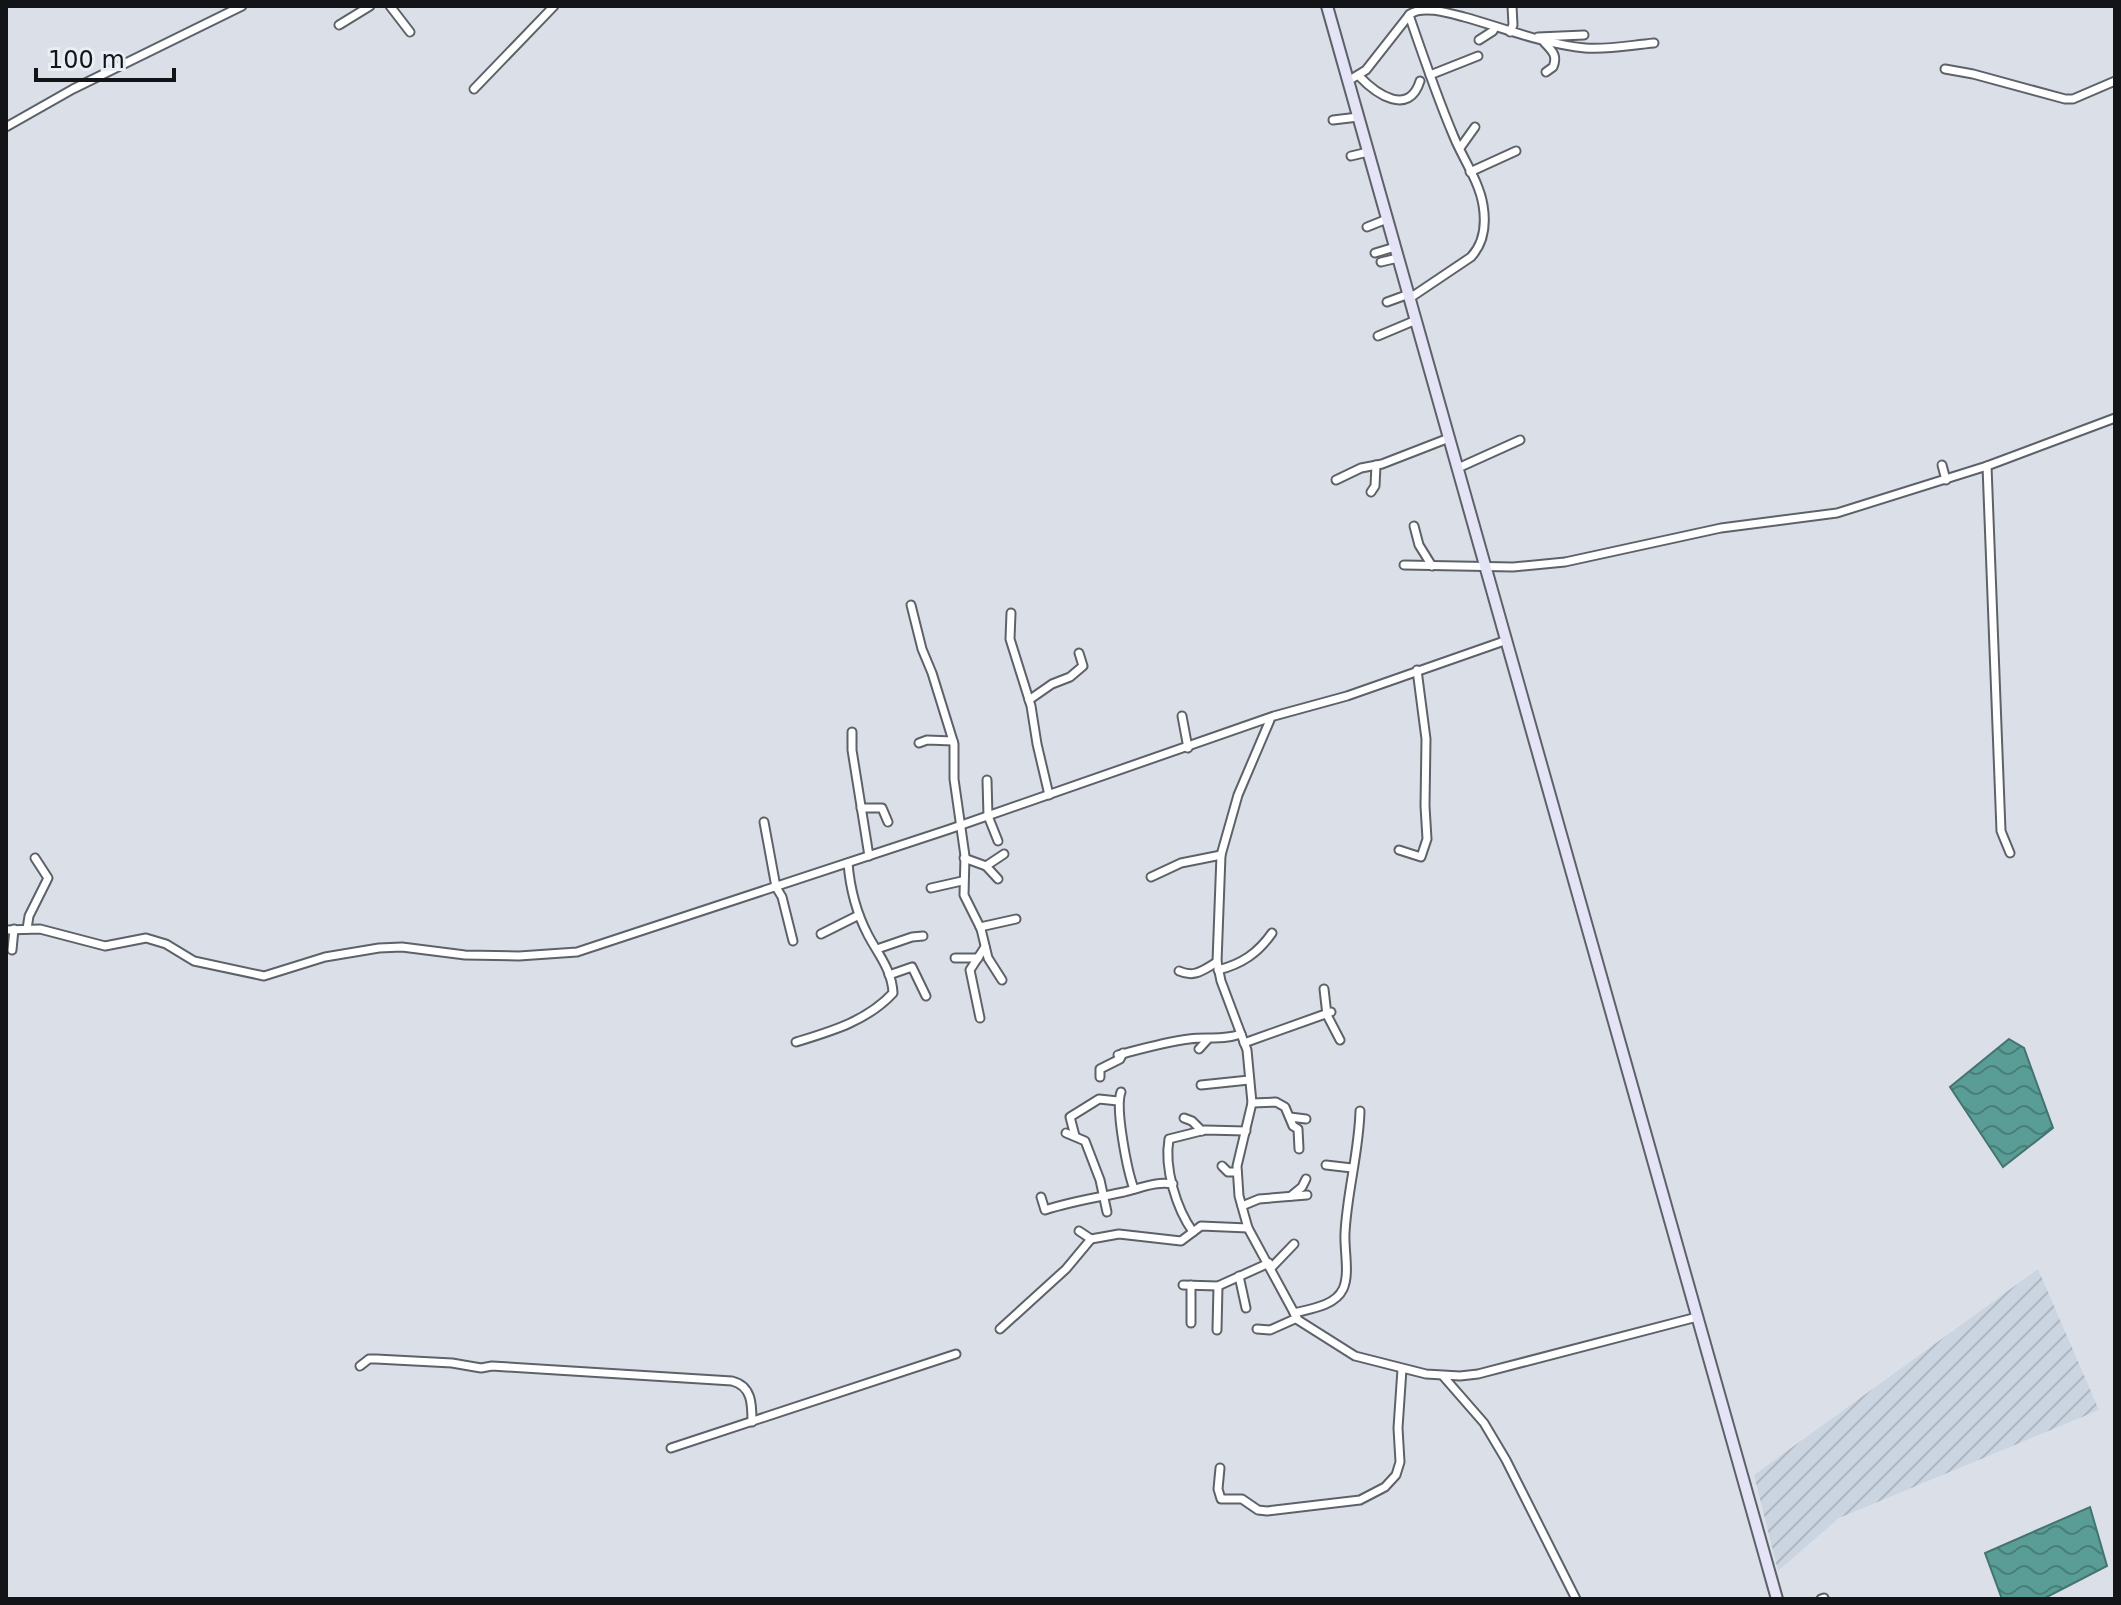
<svg xmlns="http://www.w3.org/2000/svg" width="2121" height="1605" viewBox="0 0 2121 1605" font-family="'DejaVu Sans',sans-serif">
	<style>
		.industrial { fill: url(#industrial-furrows) }
		.water { fill: url(#water-waves); stroke: #447470; stroke-width: 2 }
		.lines { fill: none; stroke-linecap: round; stroke-linejoin: round }
		.street-casing { stroke: #5d6269; stroke-width: 11 }
		.secondary-casing { stroke: #5d6269; stroke-width: 14 }
		.street { stroke: #fff; stroke-width: 7 }
		.secondary { stroke: #e5e3f6; stroke-width: 10 }
	</style>
	<defs>
		<pattern id="industrial-furrows" width="10" height="10" patternUnits="userSpaceOnUse" patternTransform="scale(2)"><rect width="10" height="10" fill="#cbd5e2"/><path d="M-1 1l2-2M0 10L10 0M9 11l2-2" fill="none" stroke="#adb6c1"/></pattern>
		<pattern id="water-waves" width="16" height="10" patternUnits="userSpaceOnUse" patternTransform="scale(2)"><rect width="16" height="10" fill="#599d96"/><path d="M0 5q4-4 8 0t8 0" fill="none" stroke="#487f79"/></pattern>
	</defs>
	<rect width="100%" height="100%" fill="#dbe0e8"/>
	<path class="industrial" d="M2038 1269 2099 1410 1839 1518 1778 1571 1754 1475Z"/>
	<g class="water">
		<path d="M2009 1039 2024 1048 2053 1128 2003 1167 1950 1087Z"/>
		<path d="M2090 1507 2107 1566 2043 1599H2002L1985 1553Z"/>
	</g>
	<g class="lines">
		<defs>
			<g id="street">
				<path d="M390 6 410 32"/>
				<path d="M1409 15C1423 56 1437 97 1454 137 1463 159 1479 181 1483 205 1486 223 1484 243 1471 257L1410 298"/>
				<path d="M339 25 370 6"/>
				<path d="M1510 32 1513 25 1512 6"/>
				<path d="M1538 37 1584 35"/>
				<path d="M1479 40 1493 31 1495 27"/>
				<path d="M1544 42C1552 51 1558 55 1553 67L1546 72"/>
				<path d="M1945 69 1973 74 2065 99H2073L2115 81"/>
				<path d="M1430 75 1478 56"/>
				<path d="M1359 76C1376 94 1409 117 1420 81"/>
				<path d="M1348 81 1366 70 1410 14C1423 5 1449 13 1464 17 1504 28 1543 44 1585 48 1608 50 1631 45 1654 43"/>
				<path d="M474 89 554 6"/>
				<path d="M1333 120 1358 117"/>
				<path d="M6 127 73 89 242 6"/>
				<path d="M1460 148 1475 127"/>
				<path d="M1351 156 1368 152"/>
				<path d="M1470 172 1516 151"/>
				<path d="M1367 227 1387 219"/>
				<path d="M1375 253 1395 247"/>
				<path d="M1381 262 1398 258"/>
				<path d="M1387 302 1409 294"/>
				<path d="M1378 336 1416 320"/>
				<path d="M1942 465 1946 480"/>
				<path d="M1987 466 2001 831 2010 853"/>
				<path d="M1458 468 1520 440"/>
				<path d="M1336 480 1361 468 1382 464 1449 438"/>
				<path d="M1371 492 1375 486 1376 465"/>
				<path d="M1414 526 1419 545 1432 566"/>
				<path d="M1404 565 1513 567 1565 562 1721 528 1837 513 1987 466 2115 418"/>
				<path d="M911 605 922 649 932 673 954 744V779L965 856 964 895 981 929 988 958 1002 980"/>
				<path d="M1011 613 1010 639 1031 706 1037 744 1049 795"/>
				<path d="M1029 700 1052 684 1070 677 1083 666 1079 653"/>
				<path d="M1182 716 1188 748"/>
				<path d="M1270 720 1238 795 1221 855 1217 962 1221 981 1247 1050 1252 1103 1237 1166 1239 1196 1248 1228 1298 1320 1355 1356 1426 1374 1460 1376 1478 1374 1697 1317"/>
				<path d="M852 732V750L869 856"/>
				<path d="M919 743 927 740 953 741"/>
				<path d="M987 780 988 816 998 841"/>
				<path d="M861 808H882L888 822"/>
				<path d="M764 822 776 887 782 897 793 941"/>
				<path d="M1399 850 1421 857 1427 839 1425 806 1426 739 1417 670"/>
				<path d="M964 858 986 866 1004 854"/>
				<path d="M986 866 998 879"/>
				<path d="M1151 877 1181 863 1221 855"/>
				<path d="M931 888 962 881"/>
				<path d="M980 927 1016 919"/>
				<path d="M27 929 29 916 48 878 35 858"/>
				<path d="M6 930 40 929 105 946 146 938 166 944 194 961 264 976 325 957 379 948 402 947 465 955 519 956 577 952 950 829 1274 716 1347 696 1507 640"/>
				<path d="M821 934 859 915"/>
				<path d="M877 949 912 937 923 936"/>
				<path d="M12 950 14 929"/>
				<path d="M955 958H978"/>
				<path d="M1218 970C1242 964 1258 953 1272 933"/>
				<path d="M1179 971C1195 978 1203 970 1217 962"/>
				<path d="M889 975 912 967 926 996"/>
				<path d="M1324 989 1327 1015 1340 1040"/>
				<path d="M980 1018 970 970 985 947"/>
				<path d="M796 1042C832 1031 867 1021 893 993 892 970 878 954 868 935 856 912 850 888 848 863"/>
				<path d="M1244 1043 1331 1012"/>
				<path d="M1199 1049 1208 1039"/>
				<path d="M1118 1055C1141 1049 1165 1042 1189 1039 1210 1036 1219 1041 1241 1034"/>
				<path d="M1100 1077V1069L1120 1059 1123 1053"/>
				<path d="M1201 1085 1249 1080"/>
				<path d="M1121 1092C1115 1108 1127 1170 1134 1189"/>
				<path d="M1252 1103 1276 1102 1285 1107 1293 1126 1298 1129 1299 1149"/>
				<path d="M1290 1117 1306 1119"/>
				<path d="M1184 1118 1192 1121 1202 1131"/>
				<path d="M1066 1133 1085 1141 1100 1180 1107 1212"/>
				<path d="M1075 1136 1070 1117 1099 1099 1118 1101"/>
				<path d="M1326 1165 1352 1168"/>
				<path d="M1222 1166 1228 1172H1237"/>
				<path d="M1291 1196 1302 1187 1306 1179"/>
				<path d="M1041 1197 1045 1210C1073 1201 1095 1198 1124 1192 1141 1188 1156 1181 1173 1184"/>
				<path d="M1242 1206 1259 1199 1307 1195"/>
				<path d="M1079 1231 1091 1239 1119 1234 1181 1241 1201 1226 1248 1228"/>
				<path d="M1193 1232C1176 1208 1164 1168 1169 1139L1205 1130 1246 1131"/>
				<path d="M1271 1268 1294 1244"/>
				<path d="M1239 1276 1246 1308"/>
				<path d="M1183 1285 1218 1286 1269 1263"/>
				<path d="M1191 1285V1323"/>
				<path d="M1294 1313C1310 1309 1335 1306 1343 1289 1350 1274 1344 1250 1345 1233 1347 1192 1359 1152 1360 1111"/>
				<path d="M1000 1329 1066 1269 1091 1239"/>
				<path d="M1257 1329 1270 1330 1297 1318"/>
				<path d="M1217 1330 1218 1286"/>
				<path d="M360 1366 369 1359H376L452 1363 481 1368 492 1366 732 1381C752 1386 752 1404 752 1422"/>
				<path d="M1443 1376 1484 1423 1506 1460 1576 1599"/>
				<path d="M671 1448 956 1354"/>
				<path d="M1220 1468 1218 1489 1221 1499H1242L1258 1510 1267 1511 1360 1500 1385 1487 1396 1475 1400 1462 1398 1428 1402 1369"/>
				<path d="M1821 1599 1824 1598"/>
			</g>
			<path id="secondary" d="M1327 6 1777 1599"/>
		</defs>
		<use href="#street" class="street-casing"/>
		<use href="#secondary" class="secondary-casing"/>
		<use href="#street" class="street"/>
		<use href="#secondary" class="secondary"/>
	</g>
	<rect width="2121" height="1605" fill="none" stroke="#121417" stroke-width="16"/>
	<path d="M36 68v12h138v-12" fill="none" stroke="#121417" stroke-width="4"/>
	<text x="48" y="68" font-size="24" fill="#121417" stroke="#e8eef5" stroke-width="6" paint-order="stroke">100 m</text>
</svg>
